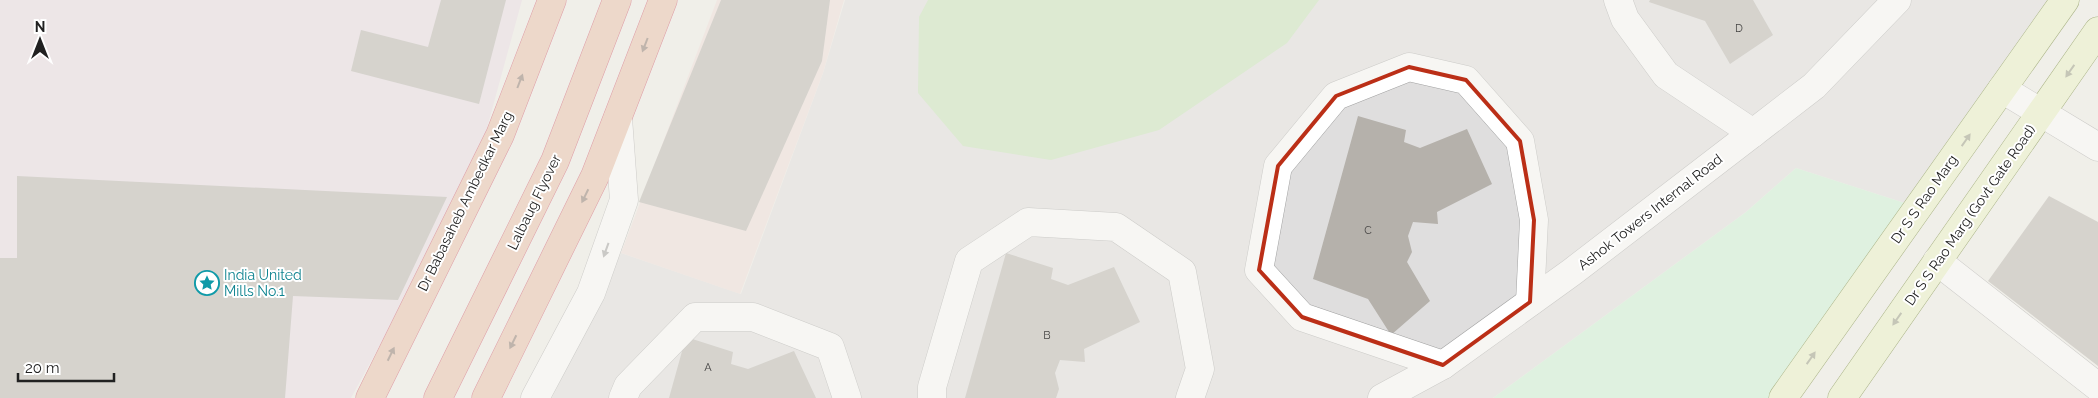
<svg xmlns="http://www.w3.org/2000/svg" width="2098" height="398" viewBox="0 0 2098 398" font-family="Raleway,sans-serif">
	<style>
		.residential { fill: #dfdede }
		.commercial { fill: #efdeda }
		.industrial { fill: #e8dbe4 }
		.grass { fill: #c5e4b5 }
		.park { fill: #cbf4d5 }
		.building { fill: #b5b1ab }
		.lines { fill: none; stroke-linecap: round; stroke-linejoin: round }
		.minor-casing { stroke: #a2a2a2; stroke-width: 29 }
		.tertiary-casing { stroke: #a2a2a2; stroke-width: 29 }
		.secondary-casing { stroke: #566e12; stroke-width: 29 }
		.trunk-casing { stroke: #c83b57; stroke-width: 29 }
		.minor { stroke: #fff; stroke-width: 28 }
		.tertiary { stroke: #fff; stroke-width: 28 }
		.secondary { stroke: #eaf3c3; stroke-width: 28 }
		.trunk { stroke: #e8bca4; stroke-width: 28 }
		.oneway { fill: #846e62 }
		.oneway2 { fill: #90947a }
		.oneway3 { fill: #9b9b9b }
		.marked { fill: none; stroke: #bb2f17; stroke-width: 4; stroke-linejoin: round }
		.labels { text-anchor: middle; stroke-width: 4; stroke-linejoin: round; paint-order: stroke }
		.number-label { font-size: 11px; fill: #464544 }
		.street-label { font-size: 14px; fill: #212121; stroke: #fff }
		.culture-label { font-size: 14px; fill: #0d838f; stroke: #fff; text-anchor: start }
	</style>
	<rect width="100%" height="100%" fill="#f0efe9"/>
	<path class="residential" d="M845 0H2070L1917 207 1796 168 1746 212 1493 398H552L621 253 741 294 823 73Z"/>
	<path class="commercial" d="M717 0H844L823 73 740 294 621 253Z"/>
	<path class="industrial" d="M0 0H522L476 168 351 398H0Z"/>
	<path class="grass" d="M928 0H1319L1287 43 1159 130 1051 160 963 146 918 93 919 17Z"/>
	<path class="park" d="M1796 168 1917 207 1775 398H1493L1746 212Z"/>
	<g class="building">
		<path d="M441 0H506L479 104 351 71 361 30 428 47Z"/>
		<path d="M721 0H830L822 61 746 231 639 202Z"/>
		<path d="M1650 0H1753L1773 35 1730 64 1705 21 1649 2Z"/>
		<path d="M1358 116 1406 130 1404 142 1420 148 1467 129 1492 184 1437 212 1438 224 1413 222 1408 236 1412 252 1407 262 1430 301 1391 335 1368 299 1313 279Z"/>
		<path d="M17 176 447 197 398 300 293 296 285 398H0V258H17Z"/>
		<path d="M2049 196 2098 222V366L1988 281Z"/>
		<path d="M1006 253 1053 268 1051 279 1068 285 1114 267 1140 322 1084 349 1085 362 1060 360 1055 373 1059 389 1056 398H965Z"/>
		<path d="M686 337 733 352 731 364 748 369 794 351 816 398H669Z"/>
	</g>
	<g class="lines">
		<defs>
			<g id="minor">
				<path d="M1618 0 1625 19 1666 75 1753 133"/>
				<path d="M2002 89 2098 147"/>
				<path d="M1937 261 2098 387"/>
				<path d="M1443 365 1302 317 1259 270 1278 166 1336 96 1409 67 1466 80 1520 141 1534 220 1530 302"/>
				<path d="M623 398 628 386 695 317H753L830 347 847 398"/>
				<path d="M932 398V387L969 261 1028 222 1116 227 1182 272 1200 369 1190 398"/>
				<path d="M1382 398 1443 365 1572 272 1753 133 1814 86 1897 0"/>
			</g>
			<path id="tertiary" d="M535 398 591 293 624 200 618 118"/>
			<g id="secondary">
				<path d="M1783 398 2065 0"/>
				<path d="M1842 398 2098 31"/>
			</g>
			<g id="trunk">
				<path d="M370 398 500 135 552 0"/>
				<path d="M438 398 555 161 617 0"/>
				<path d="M486 398 595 176 663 0"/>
			</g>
		</defs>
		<use href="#minor" class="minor-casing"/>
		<use href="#tertiary" class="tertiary-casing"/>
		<use href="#secondary" class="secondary-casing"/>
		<use href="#trunk" class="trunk-casing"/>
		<use href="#minor" class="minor"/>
		<use href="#tertiary" class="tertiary"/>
		<use href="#secondary" class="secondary"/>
		<use href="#trunk" class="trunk"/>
	</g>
	<defs><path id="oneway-solid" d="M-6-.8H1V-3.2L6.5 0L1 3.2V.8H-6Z" transform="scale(1.25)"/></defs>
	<g class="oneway">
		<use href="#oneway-solid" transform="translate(645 45) rotate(111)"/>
		<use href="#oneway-solid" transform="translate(520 81) rotate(-69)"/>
		<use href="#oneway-solid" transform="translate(585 196) rotate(116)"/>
		<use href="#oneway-solid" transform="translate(513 342) rotate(116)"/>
		<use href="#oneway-solid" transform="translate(391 354) rotate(-64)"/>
	</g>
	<g class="oneway2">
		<use href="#oneway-solid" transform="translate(2070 71) rotate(125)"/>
		<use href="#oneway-solid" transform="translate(1966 140) rotate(-55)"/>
		<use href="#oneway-solid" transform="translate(1897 319) rotate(125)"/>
		<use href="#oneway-solid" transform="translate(1811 358) rotate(-55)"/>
	</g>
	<use class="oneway3" href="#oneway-solid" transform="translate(606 250) rotate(110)"/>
	<path d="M0 0H2098V398H0ZM1409 67 1466 80 1520 141 1534 220 1530 302 1443 365 1302 317 1259 270 1278 166 1336 96Z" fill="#f0efe9" fill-opacity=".55" fill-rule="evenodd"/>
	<path class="marked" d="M1409 67 1466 80 1520 141 1534 220 1530 302 1443 365 1302 317 1259 270 1278 166 1336 96Z"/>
	<defs>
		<symbol id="sight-ring" viewBox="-11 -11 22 22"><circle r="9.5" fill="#fff" stroke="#0f9aa8" stroke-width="1.5"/><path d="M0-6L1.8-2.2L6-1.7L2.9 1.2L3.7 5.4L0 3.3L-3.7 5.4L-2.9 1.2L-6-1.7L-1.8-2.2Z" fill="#0f9aa8"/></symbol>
	</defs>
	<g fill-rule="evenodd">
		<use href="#sight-ring" x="193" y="269" width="28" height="28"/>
	</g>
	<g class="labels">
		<g class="number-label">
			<text x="1739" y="32">D</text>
			<text x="1368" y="234">C</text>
			<text x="1047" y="339">B</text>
			<text x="708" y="371">A</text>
		</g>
		<g class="street-label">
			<text transform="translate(1924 199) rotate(-55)" y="5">Dr S S Rao Marg</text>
			<text transform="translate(465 201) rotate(-64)" y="5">Dr Babasaheb Ambedkar Marg</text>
			<text transform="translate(534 202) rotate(-64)" y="5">Lalbaug Flyover</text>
			<text transform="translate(1650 212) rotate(-38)" y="5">Ashok Towers Internal Road</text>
			<text transform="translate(1970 215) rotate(-55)" y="5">Dr S S Rao Marg (Govt Gate Road)</text>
		</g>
		<g class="culture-label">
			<text x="224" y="280">India United<tspan x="224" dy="16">Mills No.1</tspan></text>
		</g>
	</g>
	<g transform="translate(40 40)" stroke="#ffffff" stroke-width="4" paint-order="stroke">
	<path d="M0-4L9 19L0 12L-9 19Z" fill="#212121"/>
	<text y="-8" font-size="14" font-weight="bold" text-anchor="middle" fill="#212121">N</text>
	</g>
	<path d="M18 373v8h96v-8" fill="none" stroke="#212121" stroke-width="2.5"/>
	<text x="25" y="373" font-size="15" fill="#212121" stroke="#ffffff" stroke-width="4" paint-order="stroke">20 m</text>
</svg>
